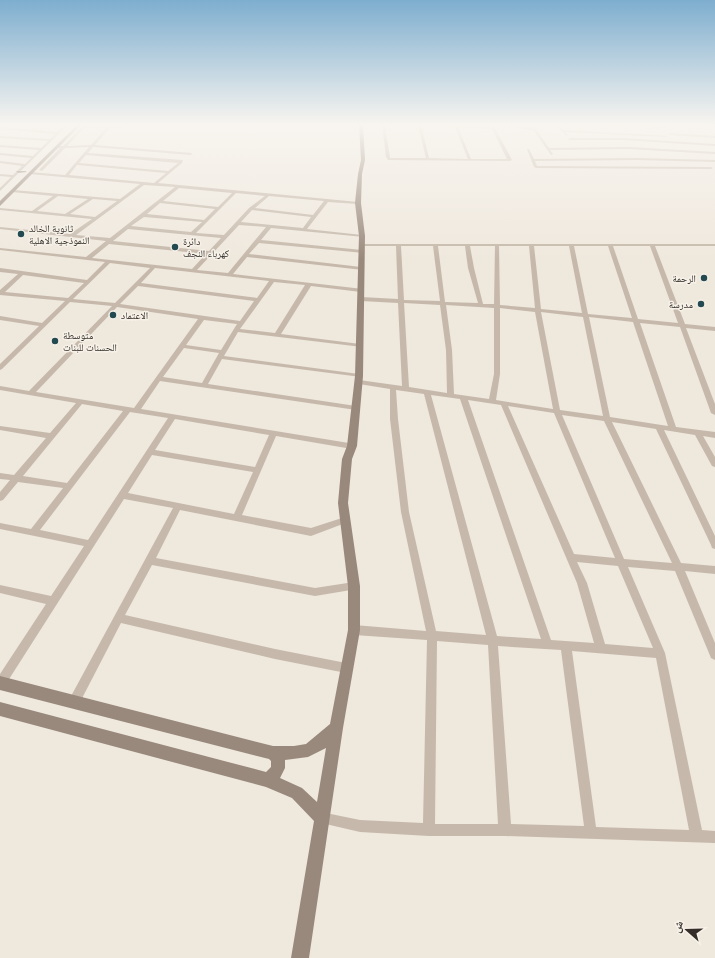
<svg xmlns="http://www.w3.org/2000/svg" width="715" height="958" viewBox="0 0 715 958" font-family="'Fira Sans Condensed','Noto Naskh Arabic',sans-serif">
	<style>
		.lines { fill: none; stroke-linecap: round; stroke-linejoin: round }
		.street { fill: #c6b9ab; fill-rule: evenodd }
		.secondary { fill: #99897c; fill-rule: evenodd }
		.poi-dot { fill: #244a51; stroke: #f7f2e9; stroke-width: 1.5 }
		.labels { text-anchor: middle; stroke-width: 3; stroke-linejoin: round; paint-order: stroke }
		.far-poi-label { font-size: 10px; fill: #342d29; stroke: #f7f2e9; text-anchor: start }
	</style>
	<rect width="100%" height="100%" fill="#efe8dd"/>
	<g class="lines">
		<g class="street">
			<path d="M65 125H68L0 191V188L11 177 0 176V174L13 175 22 166 0 163V161L25 164 31 158 0 155V153L33 156 39 150 0 147V145L41 148 48 141 0 138V136L50 139 55 134 0 129V127L57 132Z"/>
			<path d="M84 125H86V126H108L112 125V126L125 127 110 128 95 145 192 153 191 155 93 147 88 153 183 160 182 163 158 183 358 202 360 203 358 204 328 202 307 229 362 235 364 236V237L271 228 261 240 362 250 365 252 364 253 259 243 249 254 361 267 364 269 363 270 247 257 233 274 363 289V291L361 292 311 286 281 334 360 344 363 346 362 347 238 332 224 356 359 374 361 375V377L222 359 208 384 356 406 360 408 358 410H356L160 381 141 409 355 444 356 446 355 448 352 449 276 436 242 515 311 528 345 517 348 518 349 520 348 522 311 536 180 510 156 558 315 588 354 582 357 583 359 586 357 589 315 596 152 565 125 615 275 649 346 663 350 664 351 668 350 672 346 673 275 659 121 623 78 706 74 707 70 706 69 702 70 698 173 508 124 499 4 687 0 688V674L46 604 0 593V585L51 596 84 546 0 529V523L31 529 63 488 18 482 3 500 0 501V492L10 480 0 479V473L14 475 46 438 0 430V426L50 433 76 403 0 390V386L29 391 112 306 70 302 2 369 0 370V364L39 326 0 320V316L42 323 65 301 0 295V290L18 274 0 272V268L87 280 105 262 0 250V248L86 257 106 241 0 229V227L70 234 92 219 0 210V208L32 211 53 196 12 192 11 191 13 190 120 199 140 184 29 174 30 172 65 175 89 147 65 148 42 171 39 170 60 148H56V146H63ZM84 128H106L91 145 67 146ZM86 155 178 163 168 171 79 163ZM77 165 166 173 154 183 69 175ZM144 185 175 187 110 238 76 235ZM179 188 232 193 218 207 163 201ZM236 193 265 196 249 208 224 235 196 233ZM58 196 88 199 65 214 37 211ZM269 196 324 201 313 215 255 208ZM93 199 117 201 95 217 70 214ZM160 203 215 209 204 220 147 214ZM252 210 311 217 303 228 241 222ZM144 217 202 222 191 232 131 226ZM239 225 266 227 228 273 197 270ZM128 229 221 238 209 251 113 241ZM109 244 206 254 192 269 92 258ZM110 263 150 268 115 303 73 299ZM155 268 269 281 257 298 141 283ZM23 275 84 283 68 298 5 292ZM274 282 305 285 275 333 240 329ZM138 286 254 301 240 321 120 304ZM117 307 198 319 134 408 36 392ZM204 320 237 324 221 350 186 345ZM184 348 219 353 202 383 163 377ZM82 404 123 411 67 483 23 476ZM130 412 168 418 88 540 40 530ZM175 419 269 435 255 467 155 450ZM152 455 253 472 234 514 128 493Z"/>
			<path d="M382 125H385L390 158H426L418 125H421L429 158 468 159 455 127 447 126 446 125 491 127 492 125H494L495 128 512 160 510 161 388 160 386 157ZM458 127 492 129 507 159H471Z"/>
			<path d="M510 125 532 128 530 125H533L549 148 629 147 715 152V154L629 149 550 150 553 154 551 155 534 131 510 126Z"/>
			<path d="M556 125H558L563 130 668 136 666 137 565 132 568 135 566 136Z"/>
			<path d="M603 125H621L666 127 664 128Z"/>
			<path d="M669 133 715 136V138L670 135Z"/>
			<path d="M569 138H623L715 144V146L623 140H568Z"/>
			<path d="M527 149H529L534 159 637 158 715 160V162L637 160 535 161 537 166 711 167 713 168 711 169 536 168 534 167Z"/>
			<path d="M360 244H715V246H655L685 324 715 327V331L686 328 715 404V415L711 413 680 327 640 323 676 427 715 432V438L703 436 715 457V467L712 466 695 435 664 430 715 536V549L712 548 711 545 656 429 612 422 681 563 715 566V574L685 571 715 643V660L711 658 675 571 628 567 665 653 702 830 715 831V843L505 836H429L360 832 317 822 315 818 317 814 321 812 360 820 423 823 427 640 354 635 350 633 349 630 350 627 354 625 426 631 401 512 390 419V389L359 384 356 382 359 380 402 386 398 303 361 301 358 299 361 297 398 299 396 246H362L360 245ZM401 246H433L440 301 404 300ZM438 246H465L468 268 478 303 445 302ZM470 246H495L494 304H483L474 268ZM499 246H529L535 308 500 305ZM534 246H569L582 313 541 309ZM574 246H608L632 318 588 314ZM613 246H650L678 323 638 319ZM404 303 440 305 446 350 447 393 409 387ZM446 305 494 308V374L489 399 454 394 452 350ZM500 308 535 312 553 409 496 400 500 374ZM541 312 583 317 603 416 560 410ZM589 317 633 322 668 426 610 417ZM396 390 424 394 486 635 436 631 409 512 398 419ZM431 395 460 399 541 639 497 636ZM468 400 501 405 577 583 594 643 551 640ZM508 406 554 413 615 558 574 554ZM562 415 604 421 672 563 624 559ZM577 562 618 566 653 648 605 644 587 583ZM437 641 488 645 498 824H435ZM498 646 561 650 584 826 511 824ZM572 651 656 658 689 830 596 827Z"/>
		</g>
		<g class="secondary">
			<path d="M77 125H81L0 206V201Z"/>
			<path d="M359 125H363L365 160 362 174 361 203 365 236 363 376 357 446 352 459 348 503 360 586V630L343 728 309 958H291L314 821 292 798 266 787 0 716V702L266 772 271 767V761L269 759 0 690V676L273 746H294L306 744 330 724 348 630V586L338 503 342 459 347 446 355 376 359 236 355 203 358 174 361 160ZM326 748 317 802 302 788 280 778 285 768V760L308 757Z"/>
			<path d="M16 171H25L27 172 18 173Z"/>
		</g>
	</g>
	<linearGradient id="sky" x2="0" y2="1"><stop stop-color="#7eaecf"/><stop offset="0.48" stop-color="#f8f5f0"/><stop offset="1" stop-color="#f8f5f0" stop-opacity="0"/></linearGradient>
	<rect width="715" height="259" fill="url(#sky)"/>
	<g class="poi-dot">
		<circle cx="21" cy="234" r="4"/>
		<circle cx="175" cy="247" r="4"/>
		<circle cx="704" cy="278" r="4"/>
		<circle cx="701" cy="304" r="4"/>
		<circle cx="113" cy="315" r="4"/>
		<circle cx="55" cy="341" r="4"/>
	</g>
	<g class="labels">
		<g class="far-poi-label">
			<text x="29" y="232">ثانوية الخالد<tspan x="29" dy="12">النموذجية الاهلية</tspan></text>
			<text x="183" y="245">دائرة<tspan x="183" dy="12">كهرباء النجف</tspan></text>
			<text x="696" y="282" text-anchor="end">الرحمة</text>
			<text x="693" y="308" text-anchor="end">مدرسة</text>
			<text x="121" y="319">الاعتماد</text>
			<text x="63" y="339">متوسطة<tspan x="63" dy="12">الحسنات للبنات</tspan></text>
		</g>
	</g>
	<g transform="translate(687 930) rotate(290)" stroke="#f7f2e9" stroke-width="3" paint-order="stroke">
	<path d="M0-3L7 15L0 10L-7 15Z" fill="#342d29"/>
	<text y="-6" font-size="11" font-weight="bold" text-anchor="middle" fill="#342d29">ش</text>
	</g>
</svg>
